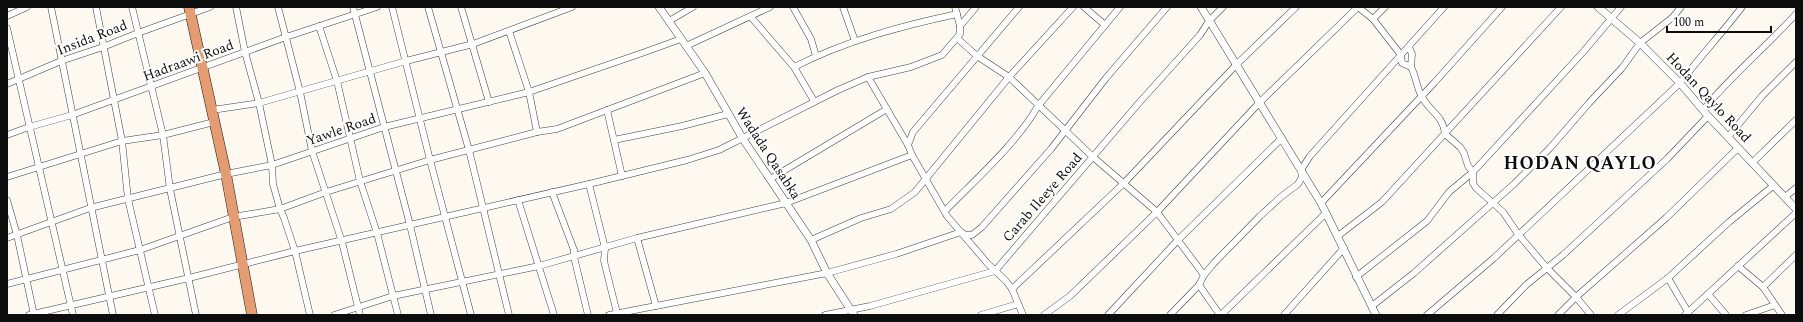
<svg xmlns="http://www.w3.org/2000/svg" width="1803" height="322" viewBox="0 0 1803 322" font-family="Spectral,serif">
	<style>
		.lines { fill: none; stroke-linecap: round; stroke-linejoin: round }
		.minor-casing { stroke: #404040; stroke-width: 7 }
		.tertiary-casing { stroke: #404040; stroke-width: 8 }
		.trunk-casing { stroke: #1e1e1e; stroke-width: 11 }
		.minor { stroke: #fff; stroke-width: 6 }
		.tertiary { stroke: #fff; stroke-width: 7 }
		.trunk { stroke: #e49c70; stroke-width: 10 }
		.labels { text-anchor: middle; stroke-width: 4; stroke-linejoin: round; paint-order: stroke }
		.street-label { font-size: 14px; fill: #0d0d0d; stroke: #fff }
		.district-label { font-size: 18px; font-weight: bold; letter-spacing: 1px; fill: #0d0d0d; stroke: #fff }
	</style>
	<rect width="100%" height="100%" fill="#fdf8f0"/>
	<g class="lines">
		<defs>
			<g id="minor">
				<path d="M51 7 113 315"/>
				<path d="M96 7 122 141 128 199 155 315"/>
				<path d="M132 7 163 135 170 189 196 315"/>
				<path d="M236 7 245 52 259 103 272 165 273 184 280 209 284 218 295 251 310 315"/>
				<path d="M278 7 300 92 312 151 342 242 360 315"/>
				<path d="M353 7 410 225 431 315"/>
				<path d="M392 7 430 160 471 315"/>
				<path d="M428 7 469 150 509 315"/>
				<path d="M461 7 489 102"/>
				<path d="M793 7 811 39 816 56"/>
				<path d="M843 7 855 41"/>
				<path d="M1084 7 1105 25"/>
				<path d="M1358 7 1373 19 1401 55 1402 63 1411 67C1416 76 1417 89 1422 97 1430 112 1443 115 1445 134L1460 147 1464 153 1468 166 1473 172V183L1476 188 1503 212 1518 234 1546 267 1576 297 1591 315"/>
				<path d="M7 16 27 7"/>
				<path d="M751 17 794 67 814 101"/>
				<path d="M1373 19 1385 7"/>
				<path d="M669 21 693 7"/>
				<path d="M319 26 337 81 360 181 377 233 398 315"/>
				<path d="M960 26 976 7"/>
				<path d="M7 28 73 315"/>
				<path d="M509 31 529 92 537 132"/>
				<path d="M958 39 977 56 1009 77 1093 157 1157 212 1204 275"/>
				<path d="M686 46 770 7"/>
				<path d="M1409 47 1412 54 1411 67"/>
				<path d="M794 67C845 41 901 26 957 14"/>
				<path d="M868 77 908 145 912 155 947 216 988 264 1006 281 1012 289 1023 315"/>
				<path d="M7 84 61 61 103 47 138 33 210 7"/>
				<path d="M212 110 259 103 406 61 473 44 572 7"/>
				<path d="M607 110 622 176"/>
				<path d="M1703 110C1732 75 1766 47 1796 14"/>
				<path d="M7 135 29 127 72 115 286 37 377 7"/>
				<path d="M1728 137 1762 96 1796 62"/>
				<path d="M614 140 682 126 728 114"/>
				<path d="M908 145 913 132 1019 7"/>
				<path d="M1753 162 1796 120"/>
				<path d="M7 177 122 141 163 135 214 122"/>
				<path d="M770 179 887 109"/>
				<path d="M589 184 605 248 604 261 617 313"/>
				<path d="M552 192 574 250V257L588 315"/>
				<path d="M1785 197 1796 188"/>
				<path d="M7 200 17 235 34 315"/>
				<path d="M518 200 554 315"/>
				<path d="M1321 203 1435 82 1502 7"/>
				<path d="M945 211C975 180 1017 143 1038 106L1120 7"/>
				<path d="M1338 236 1382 202 1561 7"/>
				<path d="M7 238 90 208 226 174 272 165 384 127 529 92 645 52 681 39"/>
				<path d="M637 238 656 306"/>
				<path d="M811 240 861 218 891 209 915 192 1009 77 1073 7"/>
				<path d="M1738 266 1763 287 1782 315"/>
				<path d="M1356 277 1427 221 1449 192 1473 172 1584 51 1621 7"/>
				<path d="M1668 278 1688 312"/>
				<path d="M7 284 140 250 233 217 280 209 326 192 430 160 537 132 557 129 705 73"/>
				<path d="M1199 285 1220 315"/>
				<path d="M1763 287 1796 255"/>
				<path d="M1012 289 1124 183 1237 64 1296 7"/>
				<path d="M1709 295 1726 315"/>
				<path d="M1372 306 1414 273 1514 184 1550 148 1589 103 1622 68 1640 43 1673 17 1681 7"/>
				<path d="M29 315 189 278 295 251 589 184 687 160 719 150 838 90 868 77 911 67 942 55 960 34V26L955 7"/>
				<path d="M334 315 393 296 539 266 637 238 786 203 912 155"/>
				<path d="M609 315 827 273 896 254 961 232 966 235H972L982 227 1051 149 1106 78 1167 7"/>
				<path d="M825 315 870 306 995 271 1138 104 1200 35 1209 21 1223 7"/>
				<path d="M981 315 1018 304"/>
				<path d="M1044 315 1070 296 1157 212 1260 102 1358 7"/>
				<path d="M1108 315 1177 241 1282 138"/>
				<path d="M1170 315 1199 285 1204 275 1214 263 1260 216 1282 196 1298 184 1302 177 1301 170 1310 156 1444 7"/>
				<path d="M1221 315 1326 213"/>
				<path d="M1284 315 1344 248"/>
				<path d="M1427 315 1494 258 1680 83C1700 57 1722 33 1742 7"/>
				<path d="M1497 315 1526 285 1563 255 1667 159 1708 116"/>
				<path d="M1558 315 1576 297 1666 218 1738 148"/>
				<path d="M1618 315 1668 278 1729 222 1773 186"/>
				<path d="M1685 315 1796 213"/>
				<path d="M1746 315 1775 305"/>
			</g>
			<g id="tertiary">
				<path d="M659 7 705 73 743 139 811 240 827 273 854 315"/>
				<path d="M1201 7 1321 203 1376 315"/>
				<path d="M1598 7 1640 43 1680 83 1708 116 1796 209"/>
			</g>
			<path id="trunk" d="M189 7 226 174 252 315"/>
		</defs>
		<use href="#minor" class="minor-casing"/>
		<use href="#tertiary" class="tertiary-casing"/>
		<use href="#trunk" class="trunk-casing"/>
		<use href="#minor" class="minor"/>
		<use href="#tertiary" class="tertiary"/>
		<use href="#trunk" class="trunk"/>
	</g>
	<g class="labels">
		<g class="street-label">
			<text transform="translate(92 37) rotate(-21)" y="5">Insida Road</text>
			<text transform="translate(188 60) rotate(-20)" y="5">Hadraawi Road</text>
			<text transform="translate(1709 97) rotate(47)" y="5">Hodan Qaylo Road</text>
			<text transform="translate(341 129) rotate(-19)" y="5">Yawle Road</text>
			<text transform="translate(769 153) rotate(57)" y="5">Wadada Qasabka</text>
			<text transform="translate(1042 197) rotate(-49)" y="5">Carab Ileeye Road</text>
		</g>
		<g class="district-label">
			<text x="1580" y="169">HODAN QAYLO</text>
		</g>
	</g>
	<rect width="1803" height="322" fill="none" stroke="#0d0d0d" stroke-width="16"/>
	<path d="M1667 26v6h104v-6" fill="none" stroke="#0d0d0d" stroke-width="2"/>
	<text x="1673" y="26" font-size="12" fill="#0d0d0d" stroke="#ffffff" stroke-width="3" paint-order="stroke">100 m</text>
</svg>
